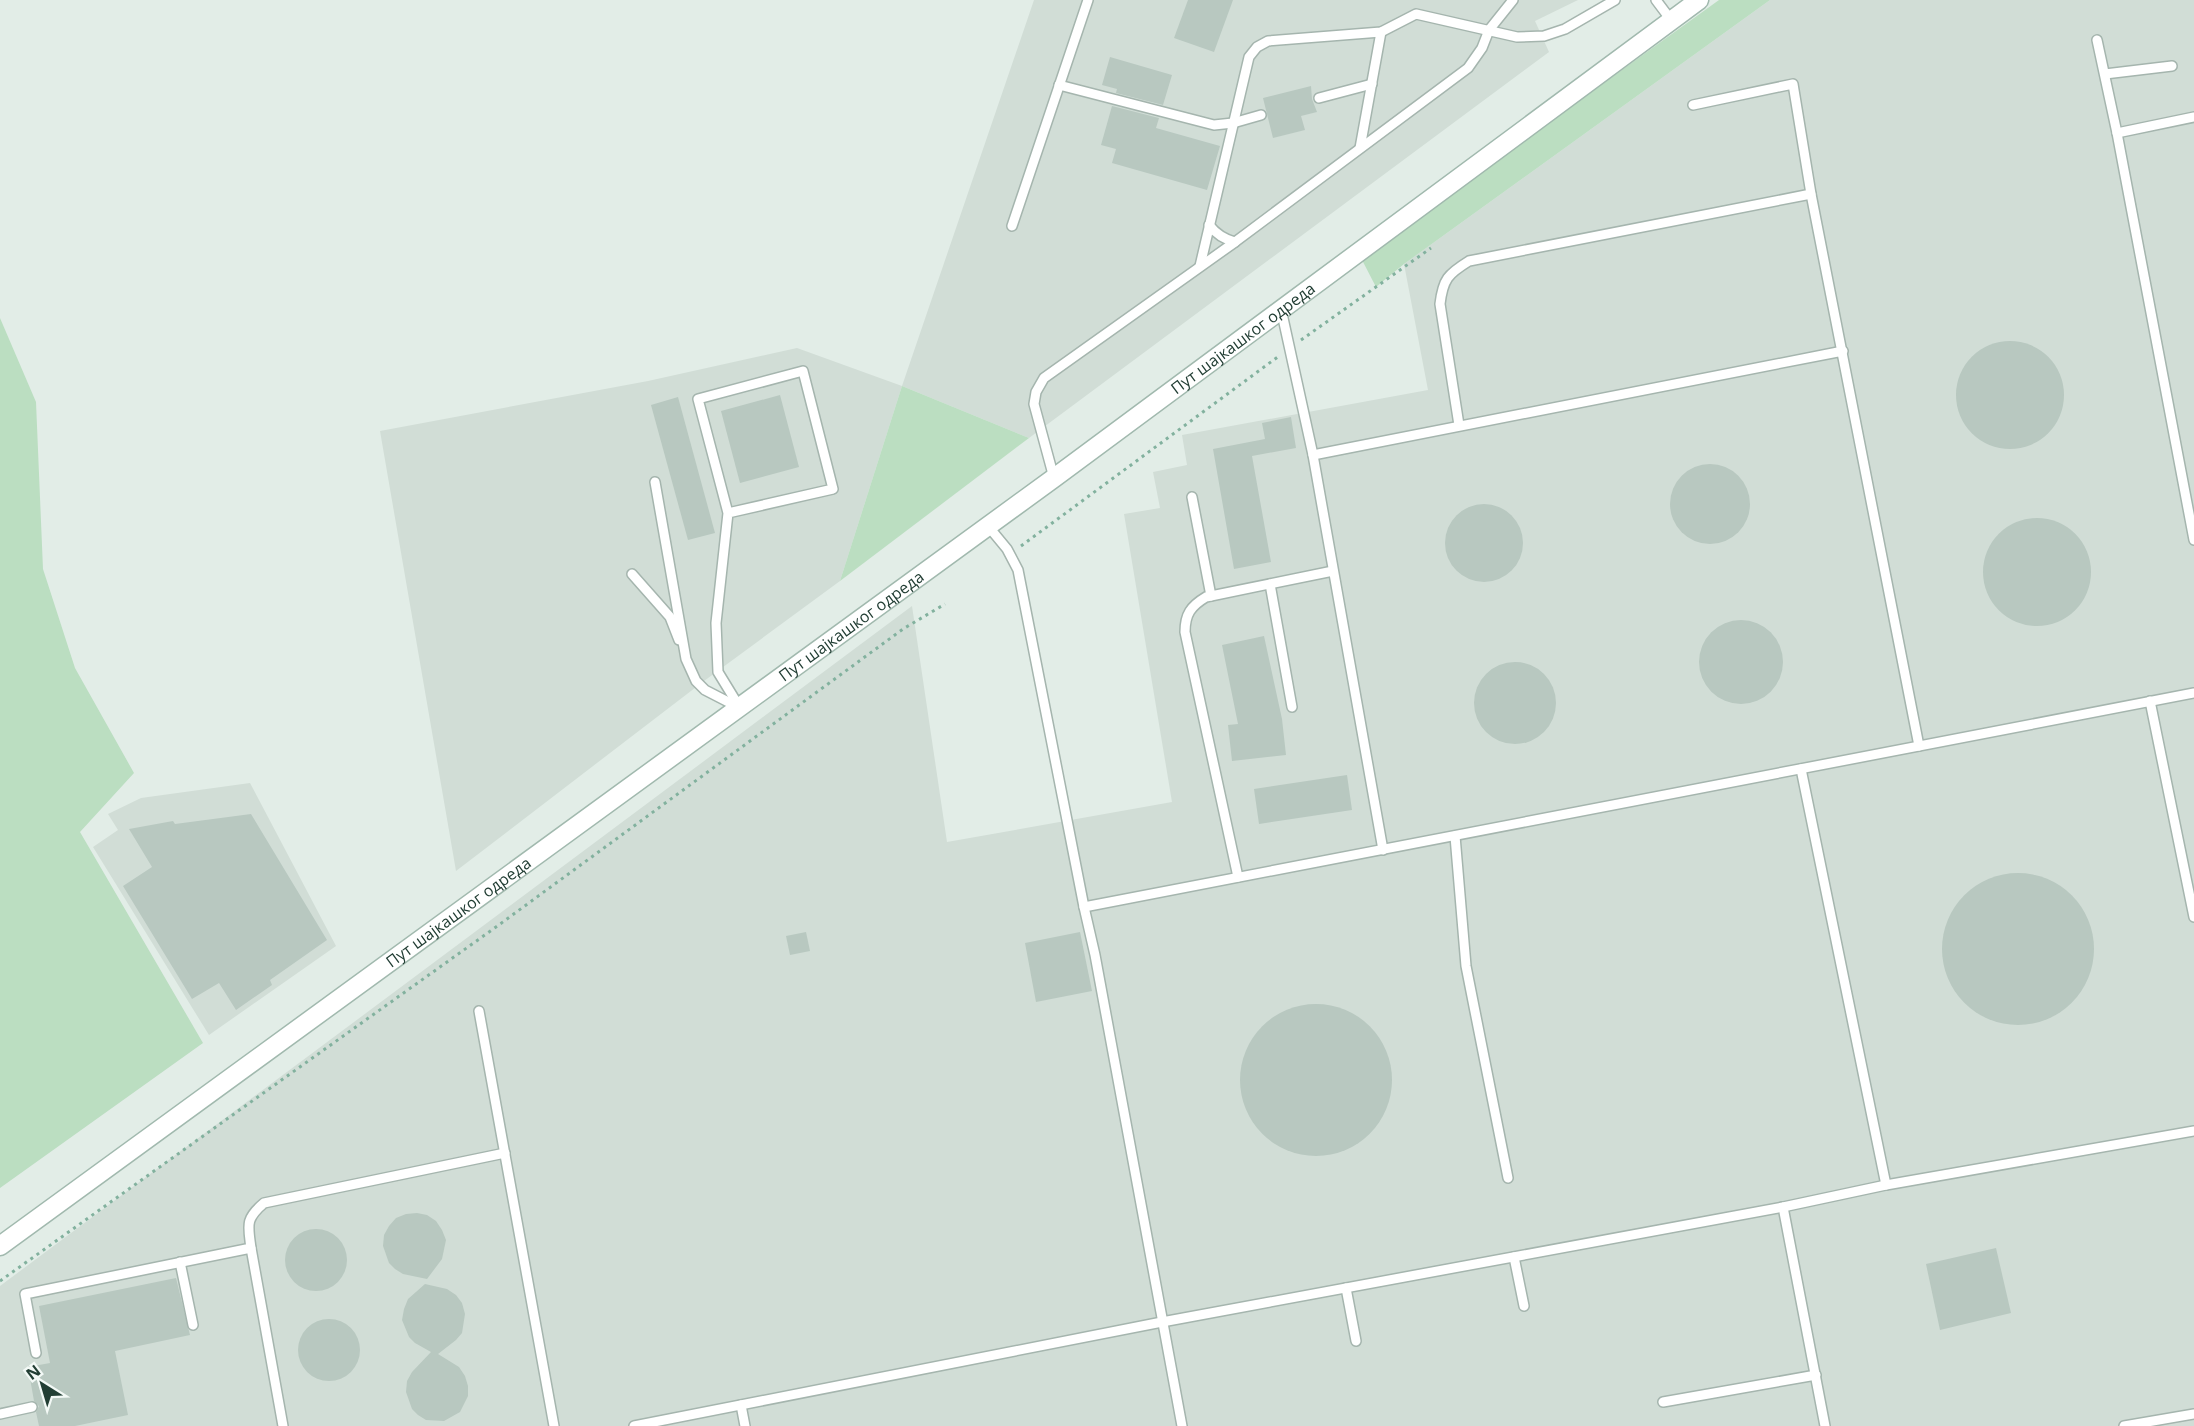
<svg xmlns="http://www.w3.org/2000/svg" width="2194" height="1426" viewBox="0 0 2194 1426" font-family="'Open Sans',sans-serif">
	<style>
		.built { fill: #d1ddd6 }
		.green { fill: #bbdec1 }
		.building { fill: #b8c8c0 }
		.lines { fill: none; stroke-linecap: round; stroke-linejoin: round }
		.lane-casing { stroke: #a5b5ae; stroke-width: 12 }
		.secondary-casing { stroke: #a1b9ae; stroke-width: 21 }
		.path { stroke: #82b19e; stroke-width: 3; stroke-dasharray: 3 4.5; stroke-linecap: butt }
		.lane { stroke: #fff; stroke-width: 9 }
		.secondary { stroke: #fff; stroke-width: 18 }
		.labels { text-anchor: middle; stroke-width: 4.5; stroke-linejoin: round; paint-order: stroke }
		.street-label { font-size: 16px; fill: #223e34; stroke: #f3f9f6 }
	</style>
	<rect width="100%" height="100%" fill="#e2ede7"/>
	<g class="built">
		<path d="M1034 0H1578L1535 21 1549 52 1029 438 902 386 840 581 704 681 456 871 380 431 648 381 797 348 902 386Z"/>
		<path d="M1770 0H2194V1426H0V1286L912 606 947 842 1172 802 1124 514 1160 508 1153 472 1187 465 1182 435 1428 390 1404 264Z"/>
		<path d="M250 783 336 946 209 1035 93 847 118 830 108 814 141 798Z"/>
	</g>
	<g class="green">
		<path d="M1719 0H1770L1404 264 1376 287 1361 258Z"/>
		<path d="M0 318 36 402 43 569 75 668 134 773 80 832 203 1043 0 1188Z"/>
		<path d="M902 386 1029 438 840 581Z"/>
	</g>
	<g class="building">
		<path d="M1188 0H1233L1214 52 1174 38Z"/>
		<path d="M1110 57 1172 75 1163 105 1116 93 1117 89 1102 85Z"/>
		<path d="M1311 86 1312 99 1317 112 1301 116 1305 130 1273 138 1263 98Z"/>
		<path d="M1112 106 1159 118 1156 128 1220 146 1207 190 1112 163 1116 149 1101 145Z"/>
		<circle cx="2010" cy="395" r="54"/>
		<path d="M780 395 799 467 740 483 721 411Z"/>
		<path d="M678 397 715 533 688 540 651 405Z"/>
		<path d="M1291 417 1296 448 1252 456 1271 562 1234 569 1213 449 1265 439 1262 423Z"/>
		<circle cx="1710" cy="504" r="40"/>
		<circle cx="1484" cy="543" r="39"/>
		<circle cx="2037" cy="572" r="54"/>
		<circle cx="1741" cy="662" r="42"/>
		<path d="M1264 636 1282 719 1286 755 1232 761 1228 725 1238 724 1222 645Z"/>
		<circle cx="1515" cy="703" r="41"/>
		<path d="M1347 775 1352 810 1259 824 1254 789Z"/>
		<path d="M251 814 327 940 270 980 272 985 236 1010 219 983 192 999 123 886 152 867 129 829 173 821 175 824Z"/>
		<circle cx="2018" cy="949" r="76"/>
		<path d="M806 932 810 951 790 955 786 936Z"/>
		<path d="M1080 932 1092 991 1036 1002 1025 943Z"/>
		<circle cx="1316" cy="1080" r="76"/>
		<path d="M417 1213 427 1215 436 1221 442 1230 446 1240 442 1259 427 1279 403 1274 395 1269 389 1263 383 1246 384 1235 389 1226 396 1218 406 1214Z"/>
		<circle cx="316" cy="1260" r="31"/>
		<path d="M1996 1248 2011 1313 1940 1330 1926 1264Z"/>
		<path d="M176 1278 190 1335 115 1351 128 1415 75 1426H39L36 1412 39 1406 34 1401 28 1367 50 1363 39 1306Z"/>
		<path d="M425 1284 447 1289 456 1295 462 1303 465 1314 462 1333 456 1340 438 1354 459 1367 465 1376 468 1386V1396L460 1412 444 1421 426 1420 418 1415 412 1409 406 1392 407 1381 412 1372 431 1352 415 1343 409 1337 402 1320 404 1309 408 1299Z"/>
		<circle cx="329" cy="1350" r="31"/>
	</g>
	<g class="lines">
		<defs>
			<g id="lane">
				<path d="M1656 0 1671 20"/>
				<path d="M2097 40 2117 133 2194 540"/>
				<path d="M2105 74 2172 66"/>
				<path d="M1059 85 1214 125 1233 123 1261 115"/>
				<path d="M1319 98 1372 84"/>
				<path d="M1693 105 1793 84 1811 194 1919 746"/>
				<path d="M2117 133 2194 117"/>
				<path d="M1360 148 1381 32"/>
				<path d="M1209 225C1216 234 1223 239 1235 242"/>
				<path d="M1012 226 1088 0"/>
				<path d="M1200 266 1249 57 1257 47 1268 41 1381 32 1416 14 1517 37 1544 36 1565 29 1615 0"/>
				<path d="M1281 309 1313 455 1383 850"/>
				<path d="M1459 425 1440 304C1443 279 1448 274 1469 261L1811 194"/>
				<path d="M1313 455 1843 351"/>
				<path d="M1054 478 1034 404 1036 392 1044 378 1235 242 1468 68 1482 48 1489 30 1513 0"/>
				<path d="M655 482 686 659 696 681 705 690 740 708"/>
				<path d="M1192 497 1211 596"/>
				<path d="M728 513 698 399 803 371 833 489 728 513 716 623 718 672 740 708"/>
				<path d="M988 526 1007 549 1018 570 1084 907 1095 955 1182 1426"/>
				<path d="M632 574 670 617 679 640"/>
				<path d="M1270 584 1292 707"/>
				<path d="M2150 701 2194 917"/>
				<path d="M1801 769 1886 1185"/>
				<path d="M1455 836 1466 966 1508 1178"/>
				<path d="M1238 877 1185 632C1185 614 1191 606 1206 597L1333 571"/>
				<path d="M1084 907 2194 693"/>
				<path d="M479 1011 554 1426"/>
				<path d="M1783 1207 1825 1426"/>
				<path d="M251 1248 283 1426"/>
				<path d="M1514 1257 1524 1306"/>
				<path d="M180 1262 193 1325"/>
				<path d="M1346 1288 1356 1341"/>
				<path d="M36 1353 25 1294 251 1248C248 1225 245 1219 264 1203L505 1153"/>
				<path d="M1663 1402 1816 1375"/>
				<path d="M741 1405 745 1426"/>
				<path d="M0 1414 32 1407"/>
				<path d="M634 1426 1162 1322 1783 1207 1886 1185 2194 1131"/>
				<path d="M2124 1426 2194 1414"/>
			</g>
			<g id="secondary">
				<path id="s1" d="M0 1246 1054 478 1699 0"/>
			</g>
		</defs>
		<use href="#lane" class="lane-casing"/>
		<use href="#secondary" class="secondary-casing"/>
		<g class="path">
			<path d="M1301 340 1431 248"/>
			<path d="M1021 546 1279 356"/>
			<path d="M0 1281 496 927 903 629 945 604"/>
		</g>
		<use href="#lane" class="lane"/>
		<use href="#secondary" class="secondary"/>
	</g>
	<g class="labels">
		<g class="street-label">
			<text dy="6" stroke="none"><textPath href="#s1" startOffset="1539">Пут шајкашког одреда</textPath></text>
			<text dy="6" stroke="none"><textPath href="#s1" startOffset="1053">Пут шајкашког одреда</textPath></text>
			<text dy="6" stroke="none"><textPath href="#s1" startOffset="567">Пут шајкашког одреда</textPath></text>
		</g>
	</g>
	<g transform="translate(42 1384) rotate(323)" stroke="#f3f9f6" stroke-width="4.5" paint-order="stroke">
	<path d="M0-4.5L10 22L0 15L-10 22Z" fill="#223e34"/>
	<text y="-9" font-size="16" font-weight="bold" text-anchor="middle" fill="#223e34">N</text>
	</g>
</svg>
